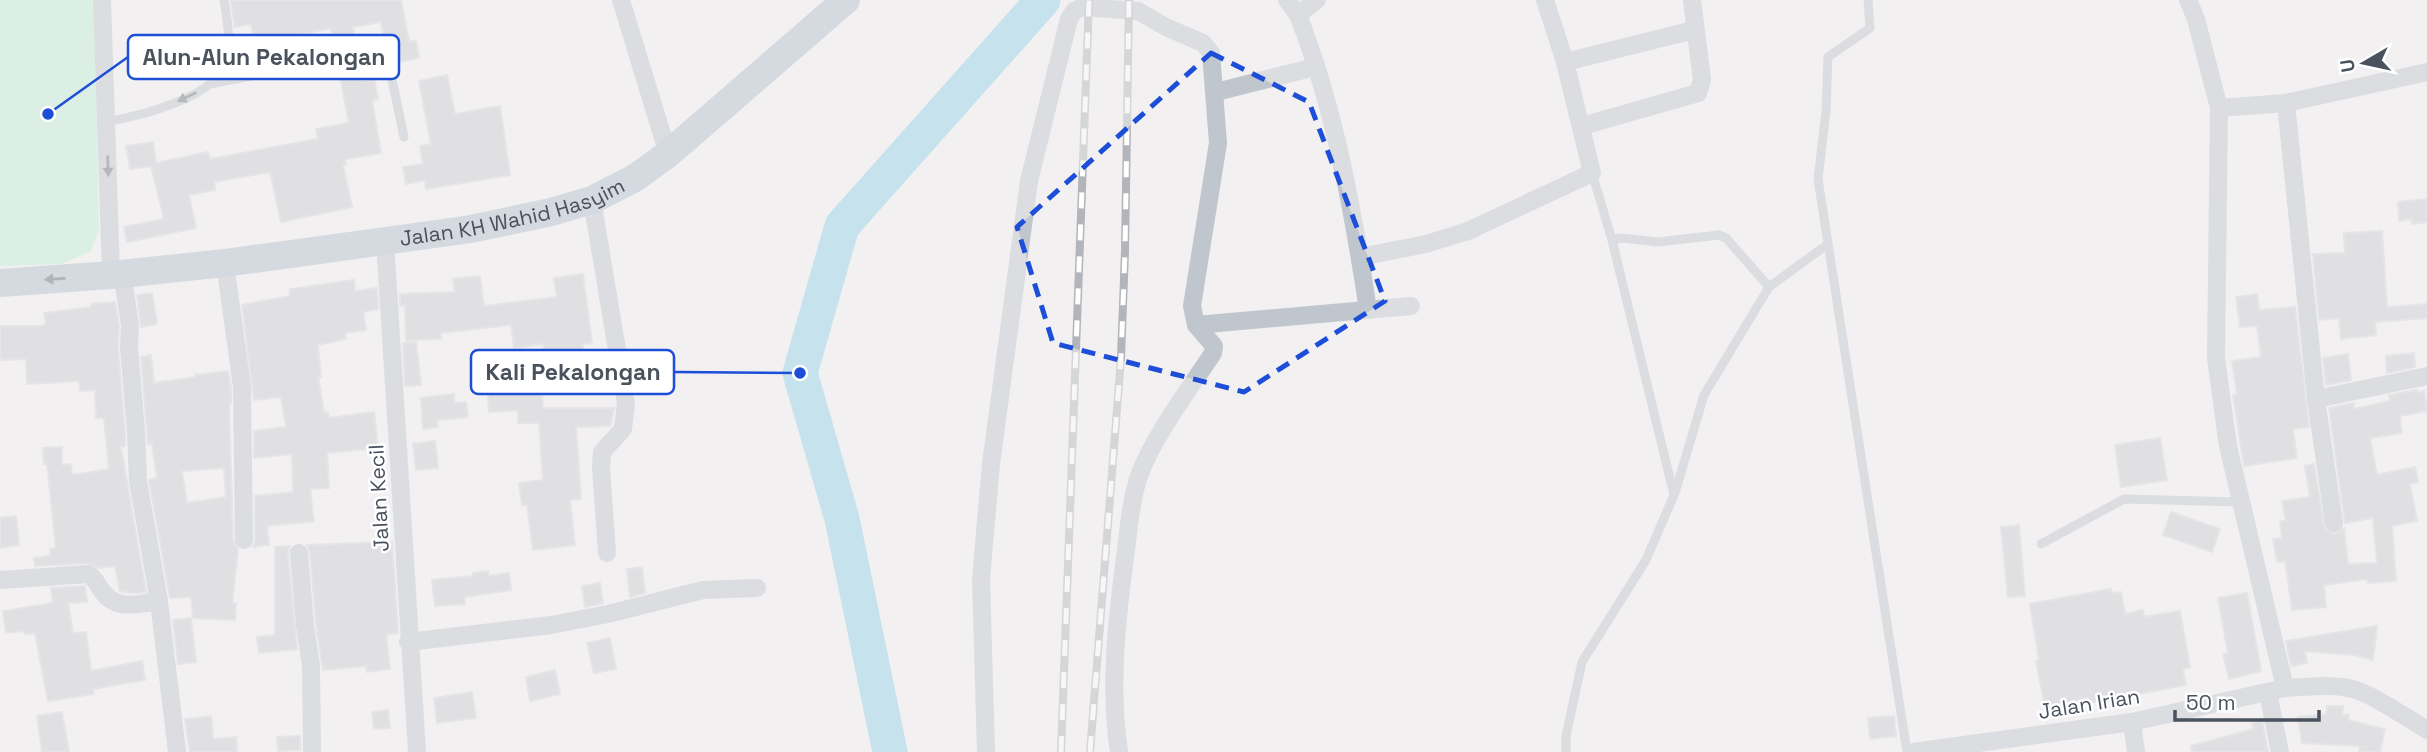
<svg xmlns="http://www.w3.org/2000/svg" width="2427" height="752" viewBox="0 0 2427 752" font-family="'Space Grotesk',sans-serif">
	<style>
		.green { fill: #c1eed5 }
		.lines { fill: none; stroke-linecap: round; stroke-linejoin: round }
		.river { stroke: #90d0e9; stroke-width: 35 }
		.building { fill: #caccd2; stroke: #d4d6db; stroke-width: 2; fill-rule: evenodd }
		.service { stroke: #bfc6ce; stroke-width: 9 }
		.minor { stroke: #bfc6ce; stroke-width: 18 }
		.primary { stroke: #b1bdcd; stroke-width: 28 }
		.rail-casing { stroke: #b2b5ba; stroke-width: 8 }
		.rail { stroke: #fff; stroke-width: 5; stroke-dasharray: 16; stroke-linecap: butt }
		.oneway { fill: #6c757f }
		.oneway2 { fill: #636d79 }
		.marked { fill: none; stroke: #1d4ed8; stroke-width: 5; stroke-dasharray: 14 9; stroke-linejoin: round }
		.labels { text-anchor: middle; stroke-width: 5; stroke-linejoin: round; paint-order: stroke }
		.street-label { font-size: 21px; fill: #49525d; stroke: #fff }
		.leader { fill: none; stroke: #1d4ed8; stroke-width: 2.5 }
		.callout-dot { fill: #1d4ed8; stroke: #fff; stroke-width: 2.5 }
		.callout { fill: #fff; stroke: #1d4ed8; stroke-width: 2.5 }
		.callout-label { font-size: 23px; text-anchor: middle; font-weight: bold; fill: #49525d }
	</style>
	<rect width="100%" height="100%" fill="#f2f0f0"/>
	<path class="green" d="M0 0H94L99 229 91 251 62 264 0 266Z"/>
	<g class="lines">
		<path class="river" d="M890 752 842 519 800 373 842 226 1043 0"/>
	</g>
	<g class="building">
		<path d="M231 0H401L409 42 416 41 419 58 394 63 386 49 381 22 353 27 355 39 334 43 331 28 255 44 251 24 235 27Z"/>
		<path d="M359 68 361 80 374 78 378 99 372 101 381 153 345 159 346 164 343 165 352 207 281 222 270 172 214 182 215 190 189 195 196 228 127 242 124 227 164 219 151 166 130 169 126 146 153 142 156 163 208 152 210 159 318 139 316 129 349 123 339 71Z"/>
		<path d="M447 75 455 114 500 106 510 175 426 189 425 180 406 184 403 167 423 164 420 146 431 144 419 81Z"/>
		<path d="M2426 199 2427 222 2412 224V219L2399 221 2398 202Z"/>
		<path d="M2382 231 2387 307 2427 304V318L2375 322 2376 335 2341 339 2339 318 2319 320 2313 254 2345 253 2344 233Z"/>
		<path d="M583 274 592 343 583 344V368L545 369 543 344 514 348 511 325 441 333V339L406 340 405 305 400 306V294L455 292 453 279 480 276 484 306 557 297 554 278Z"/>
		<path d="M354 280 355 291 377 288 378 309 363 312 366 330 345 333 346 339 318 345 321 377H318L324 413 328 412 329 418 374 412 378 448 327 453 329 488 310 489 314 521 267 526 269 545 253 547 255 540V496L293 492 292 454 254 458V431L286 427 281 397 254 400 242 305 290 296V289Z"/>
		<path d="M152 293 157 324 141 327 137 295Z"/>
		<path d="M2257 294 2259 310 2295 307 2309 427 2293 429 2297 458 2244 466 2233 395 2237 394 2232 361 2261 357 2257 326 2240 327 2236 297Z"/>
		<path d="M115 302 119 326 118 349 125 432V446L121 447 146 592 135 593 120 591 115 566 99 568 87 563 35 566 34 558 50 556V549L56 548 47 464H44L43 448 62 447V465L71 464 72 475 109 469 104 418H96L95 390 80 391 79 381 27 384 26 359 0 360V326H41L46 324 44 313 91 307V304Z"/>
		<path d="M416 342 421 385 405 386 403 343Z"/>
		<path d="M2414 353 2415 367 2387 373 2386 356Z"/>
		<path d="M2348 354 2351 380 2326 385 2323 358Z"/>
		<path d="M151 355 154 383 195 377V375L228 371 231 388V403H229L233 540 238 549 232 603H236L235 620 193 618 191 597 170 598 149 480 157 478 152 444H148L141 357ZM224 468 226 497 187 503 182 471Z"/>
		<path d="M501 375 502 381 541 379 543 408H614L610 426 576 427 581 499 570 500 575 545 533 550 527 505H522L519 483 543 480 539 423H518V410L489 412 487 376Z"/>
		<path d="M2417 390V392L2424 391 2427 411 2400 416 2402 433 2370 438 2377 475 2415 467 2418 482 2410 484 2417 521 2392 526 2396 581 2368 583 2367 579 2324 585 2326 607 2292 610 2285 561 2277 562 2273 539 2282 538 2280 521H2286L2282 501 2310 497 2305 466 2314 464 2325 529 2335 534 2344 528 2348 564 2377 563 2373 518 2345 523 2329 408 2354 403V409L2390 401 2389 395Z"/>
		<path d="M454 394V403L466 402 468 417 437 420 438 427 423 429 421 398Z"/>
		<path d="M2160 438 2167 480 2121 487 2115 445Z"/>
		<path d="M435 441 438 468 416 470 413 444Z"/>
		<path d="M2171 512 2220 529 2212 552 2163 535Z"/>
		<path d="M16 516 19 545 0 548V518Z"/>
		<path d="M2019 525 2025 596 2008 597 2001 527Z"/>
		<path d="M392 542 398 633 386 634 390 669 367 672 366 666 323 670 316 625 310 552 307 545Z"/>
		<path d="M290 546 288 554 297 649 259 653 257 637 275 635V547Z"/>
		<path d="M642 567 645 593 630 597 627 569Z"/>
		<path d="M488 571 489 576 509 573 511 590 465 597V604L435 606 432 580 473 576V573Z"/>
		<path d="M600 583 603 603 585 607 582 586Z"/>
		<path d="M85 586 87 602 68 603 73 633 86 632 91 671 142 661 145 680 93 689 94 694 48 701 35 633 25 634 24 631 6 633 3 611 53 603 51 588Z"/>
		<path d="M2111 589 2112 593 2121 592 2125 614 2143 610 2144 617 2180 611 2190 667 2183 669 2186 685 2079 705 2080 711 2065 714 2063 708 2046 711 2036 661 2039 660 2030 604Z"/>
		<path d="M2247 593 2261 671 2229 679 2223 654 2228 653 2218 598Z"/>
		<path d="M191 618 196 662 178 664 173 620Z"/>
		<path d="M2377 626 2373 660 2355 655 2305 651 2307 663 2291 666 2286 641Z"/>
		<path d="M610 638 616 669 594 673 587 643Z"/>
		<path d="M555 670 560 694 530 701 526 677Z"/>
		<path d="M472 692 476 718 437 723 434 698Z"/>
		<path d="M2327 706H2343L2342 715H2349L2348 720 2385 729 2380 752H2359L2360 746 2302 743 2298 717 2326 714Z"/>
		<path d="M388 710 390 728 374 729 372 712Z"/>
		<path d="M62 712 69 752H42L37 716Z"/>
		<path d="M211 716 213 739 236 737 237 752H190L185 719Z"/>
		<path d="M1894 716 1896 736 1870 739 1868 718Z"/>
		<path d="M2262 721 2268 752H2192L2191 746 2253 729 2252 723Z"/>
		<path d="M300 736V750L278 751 277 737Z"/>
	</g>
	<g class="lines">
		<g class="service">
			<path d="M1868 0 1870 28 1828 57 1826 111 1818 179 1907 752"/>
			<path d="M211 84C240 78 269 73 298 65 324 59 350 45 378 49L390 70 404 137"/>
			<path d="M106 122C139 116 219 97 227 60 231 42 227 18 224 0"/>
			<path d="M1612 240 1621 238 1658 242 1719 235 1726 238 1769 287"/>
			<path d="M1675 493 1704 395 1769 287 1828 244"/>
			<path d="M2041 544 2124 499 2241 502"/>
			<path d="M1566 752V736L1582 662 1646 560 1674 495 1612 240 1592 173"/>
		</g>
		<g class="minor">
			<path d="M102 0 111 275"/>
			<path d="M621 0 668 154"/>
			<path d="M1287 0 1298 15"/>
			<path d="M1317 0 1298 15C1335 109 1353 211 1368 310"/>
			<path d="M2188 0 2196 19 2219 108 2216 358 2228 446 2285 688"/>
			<path d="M1565 62 1694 30"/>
			<path d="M1216 92 1315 67"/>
			<path d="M2286 103 2316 399 2334 523"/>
			<path d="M2219 108 2286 103 2427 72"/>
			<path d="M1582 126 1698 93 1702 80 1692 0"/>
			<path d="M592 200 626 404 623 429 602 452 601 467 607 553"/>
			<path d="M385 241 417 752"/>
			<path d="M1360 257 1426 244 1468 231 1592 173 1565 62 1545 0"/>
			<path d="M225 263 242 387 244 540"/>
			<path d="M122 273 130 325 129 348 136 431 138 481 159 601 177 752"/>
			<path d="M1196 325 1411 306"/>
			<path d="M2316 399 2427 376"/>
			<path d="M299 553 305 626 311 665 312 752"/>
			<path d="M0 580 88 574C96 578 96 584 102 591 116 611 138 604 159 601"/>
			<path d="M408 642 551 625 608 614 703 590 757 588"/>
			<path d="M2268 693 2280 752"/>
			<path d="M2132 722 2136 752"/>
			<path d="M986 752 981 579 991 464 1029 181 1069 19 1074 11 1083 7 1138 11 1168 28 1203 43 1211 53 1218 143 1192 306 1196 325 1214 346 1213 353C1190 388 1153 437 1139 476 1131 499 1129 526 1126 550 1117 617 1109 685 1119 752"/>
			<path d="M1913 752 2132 722 2285 688C2308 687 2334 683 2356 690 2377 697 2407 718 2427 730"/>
		</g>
		<path class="primary" id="s1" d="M0 283 111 275 225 263 385 241 471 229 551 212 592 200 635 178 668 154 846 0"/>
		<defs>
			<g id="rail">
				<path d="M1061 752 1089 0"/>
				<path d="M1090 752 1121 358 1125 251 1129 0"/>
			</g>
		</defs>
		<use href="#rail" class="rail-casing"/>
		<use href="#rail" class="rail"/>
	</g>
	<defs><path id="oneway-solid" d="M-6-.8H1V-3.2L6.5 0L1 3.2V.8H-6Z" transform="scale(1.75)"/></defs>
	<g class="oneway">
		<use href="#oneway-solid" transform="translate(187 97) rotate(154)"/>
		<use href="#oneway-solid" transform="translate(108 166) rotate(88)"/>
	</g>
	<use class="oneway2" href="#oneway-solid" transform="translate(55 279) rotate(176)"/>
	<path d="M0 0H2427V752H0ZM1211 53 1309 102 1385 301 1244 392 1053 343 1017 227Z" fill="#f2f0f0" fill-opacity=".55" fill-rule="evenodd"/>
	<path class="marked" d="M1211 53 1309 102 1385 301 1244 392 1053 343 1017 227Z"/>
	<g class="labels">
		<g class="street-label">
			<text dy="7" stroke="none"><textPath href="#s1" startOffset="518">Jalan KH Wahid Hasyim</textPath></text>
			<text transform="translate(379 498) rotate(-93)" y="7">Jalan Kecil</text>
			<text transform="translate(2089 704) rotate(-9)" y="7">Jalan Irian</text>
		</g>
	</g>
	<path class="leader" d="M48 114L128 57M800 373L674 372"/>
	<g class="callout-dot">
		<circle cx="48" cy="114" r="7"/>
		<circle cx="800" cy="373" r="7"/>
	</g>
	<g class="callout">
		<rect x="128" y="35" width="271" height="44" rx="7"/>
		<rect x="471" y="350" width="203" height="44" rx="7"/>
	</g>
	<g class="callout-label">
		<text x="264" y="65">Alun-Alun Pekalongan</text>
		<text x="573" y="380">Kali Pekalongan</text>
	</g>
	<g transform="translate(2364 63) rotate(261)" stroke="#ffffff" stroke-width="5" paint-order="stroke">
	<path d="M0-5L12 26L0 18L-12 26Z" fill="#49525d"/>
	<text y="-10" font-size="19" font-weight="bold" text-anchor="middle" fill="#49525d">U</text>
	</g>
	<path d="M2175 710v10h144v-10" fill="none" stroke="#49525d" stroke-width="3.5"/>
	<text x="2186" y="710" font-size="21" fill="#49525d" stroke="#ffffff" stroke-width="5" paint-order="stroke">50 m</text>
</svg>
